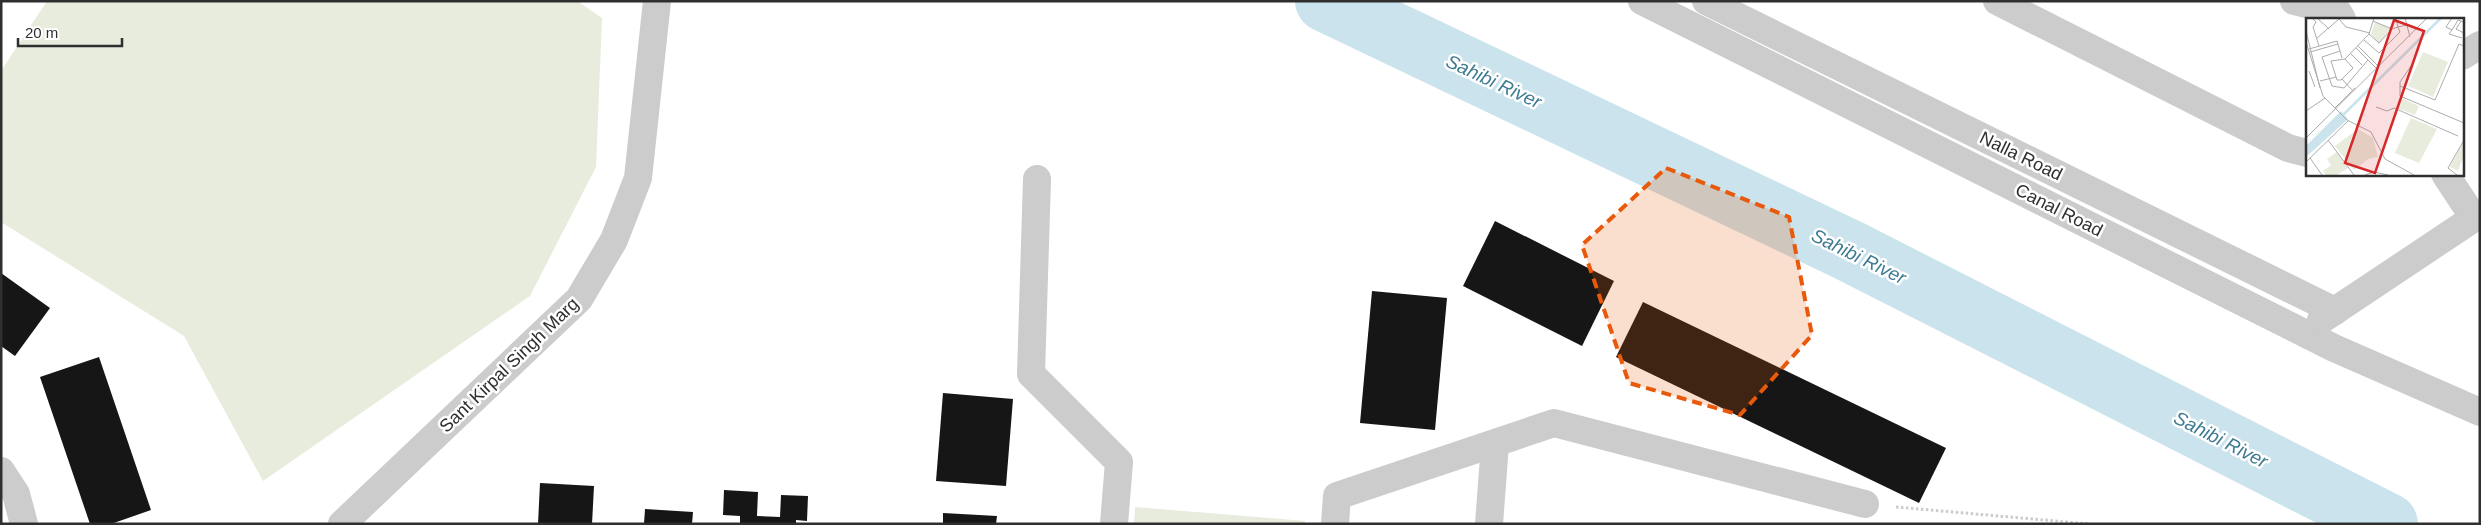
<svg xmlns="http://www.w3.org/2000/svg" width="2481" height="525" viewBox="0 0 2481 525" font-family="Arial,sans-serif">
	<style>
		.green { fill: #e7ecdd }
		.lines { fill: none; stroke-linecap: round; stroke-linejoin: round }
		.river { stroke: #cae3ec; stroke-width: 62 }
		.building { fill: #161616 }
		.path { stroke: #ccc; stroke-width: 3; stroke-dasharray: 2.5 2.5; stroke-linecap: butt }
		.minor { stroke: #ccc; stroke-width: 28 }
		.tertiary { stroke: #ccc; stroke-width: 28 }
		.marked { fill: #e8590c; fill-opacity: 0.2; stroke: #e8590c; stroke-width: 4; stroke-dasharray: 10 6; stroke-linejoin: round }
		.labels { text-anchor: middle; stroke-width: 5; stroke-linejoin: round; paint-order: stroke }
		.street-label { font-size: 18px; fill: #2f2f2f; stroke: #fff }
		.water-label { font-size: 19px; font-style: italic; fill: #3e7b91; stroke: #fff }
		.inset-river { fill: none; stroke: #cae3ec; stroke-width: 2.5 }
		.inset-road { fill: none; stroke: #acacac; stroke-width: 1 }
		.view { fill: #d62828; fill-opacity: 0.15; stroke: #d62828; stroke-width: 2.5 }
		.inset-edge { fill: none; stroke: #2f2f2f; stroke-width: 2.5 }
	</style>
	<rect width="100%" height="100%" fill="#fff"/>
	<g class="green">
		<path d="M47 1H577L602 18 596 167 530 296 263 481 184 336 1 222V71Z"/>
		<path d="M1135 507 1305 521V524H1134Z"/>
	</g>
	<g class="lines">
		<path class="river" d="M1326 1 1850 251 2387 524"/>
	</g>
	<g class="building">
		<path d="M1495 221 1614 281 1582 346 1463 286Z"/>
		<path d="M1 273 50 308 15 356 1 346Z"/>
		<path d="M1372 291 1447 298 1435 430 1360 423Z"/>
		<path d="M1643 302 1946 448 1919 503 1616 357Z"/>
		<path d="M99 357 151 510 111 524H90L40 377Z"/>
		<path d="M943 393 1013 399 1006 486 936 481Z"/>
		<path d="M540 483 594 486 592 524H538Z"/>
		<path d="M724 490 758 492 757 516 780 517 781 495 808 496 807 521 796 520V524H740V516L723 515Z"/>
		<path d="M645 509 693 512 692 524H644Z"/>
		<path d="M943 513 997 516 996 524H943Z"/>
	</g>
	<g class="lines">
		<path class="path" d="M1896 507 2090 524"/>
		<g class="minor">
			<path d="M1642 1 2334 348 2480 412"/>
			<path d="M1706 1 2335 311"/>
			<path d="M1997 1 2288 148 2307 153"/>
			<path d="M2294 1 2338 12 2342 19"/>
			<path d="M2462 56 2480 45"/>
			<path d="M2445 174 2474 218"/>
			<path d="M1037 179 1031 374 1119 462 1114 524"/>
			<path d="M2321 320 2480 214"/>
			<path d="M1 471 16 494 24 524"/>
			<path d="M1335 524 1337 496 1554 423 1865 504"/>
			<path d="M1489 524 1495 444"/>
		</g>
		<path class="tertiary" d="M342 524 579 299 614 240 638 178 657 1"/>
	</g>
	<path class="marked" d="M1666 168 1789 217 1812 335 1740 415 1629 383 1582 245Z"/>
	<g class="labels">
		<g class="street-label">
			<text transform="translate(2021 156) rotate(26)" y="6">Nalla Road</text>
			<text transform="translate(2059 210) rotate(27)" y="6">Canal Road</text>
			<text transform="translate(509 365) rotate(-44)" y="6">Sant Kirpal Singh Marg</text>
		</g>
		<g class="water-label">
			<text transform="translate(1494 81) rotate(25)" y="7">Sahibi River</text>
			<text transform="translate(1859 256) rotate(26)" y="7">Sahibi River</text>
			<text transform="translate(2221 439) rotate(27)" y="7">Sahibi River</text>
		</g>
	</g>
	<g transform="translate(2306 18)">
		<rect width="158" height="158" fill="#fff"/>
		<path d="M69 4 85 10 73 26 65 16ZM117 34 142 44 127 79 102 68ZM95 80 113 88 109 97 91 90ZM105 100 131 111 113 145 89 135ZM52 111 67 120 72 139 62 141 48 152 29 128ZM157 124V140L152 153 144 149ZM31 134 42 150 31 157H20L17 153 25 147 21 141Z" fill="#e7ecdd"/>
		<path d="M35 93 42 101 0 139V128Z" fill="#cae3ec"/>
		<path class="inset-river" d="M36 98 135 0"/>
		<path class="inset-road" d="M6 0 10 4 7 9 13 28M11 0 23 11M90 0 92 9 101 7M99 0 104 19M146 0 140 9 146 12 152 2 158 4M33 1 40 9 64 15M67 3 86 11M155 3 150 11 158 15M146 12 143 16 156 20M0 13 14 70M11 20 33 1M58 22 73 35 94 14 92 9 86 11 73 25 63 16M0 24 17 78 41 102 65 114 79 141 108 157M52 28 72 48M50 30 70 50M3 31 31 23 36 40M34 33 16 39 26 68 38 70 62 42M4 34 32 26M44 35 56 47M39 41 47 50 35 62H31L25 43 39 41 63 16 68 0M105 48 94 64V78L158 105M3 53 9 69M36 61 47 73M14 63 30 59M94 68 129 82 153 26 158 28M70 89 81 93 88 90 152 118M29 90 49 70M0 93 19 80M0 120 121 0M22 122 48 157M4 140 16 157M0 144 42 103M59 157 68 154 82 157M151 157 142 150 158 122"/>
		<path class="view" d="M88 2 118 13 69 155 39 145Z"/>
		<rect width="158" height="158" class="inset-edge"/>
	</g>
	<rect width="2481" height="525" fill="none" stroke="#2f2f2f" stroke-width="5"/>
	<path d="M18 38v8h104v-8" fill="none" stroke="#2f2f2f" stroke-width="2.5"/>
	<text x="25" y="38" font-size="15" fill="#2f2f2f" stroke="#ffffff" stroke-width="4" paint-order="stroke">20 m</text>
</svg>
